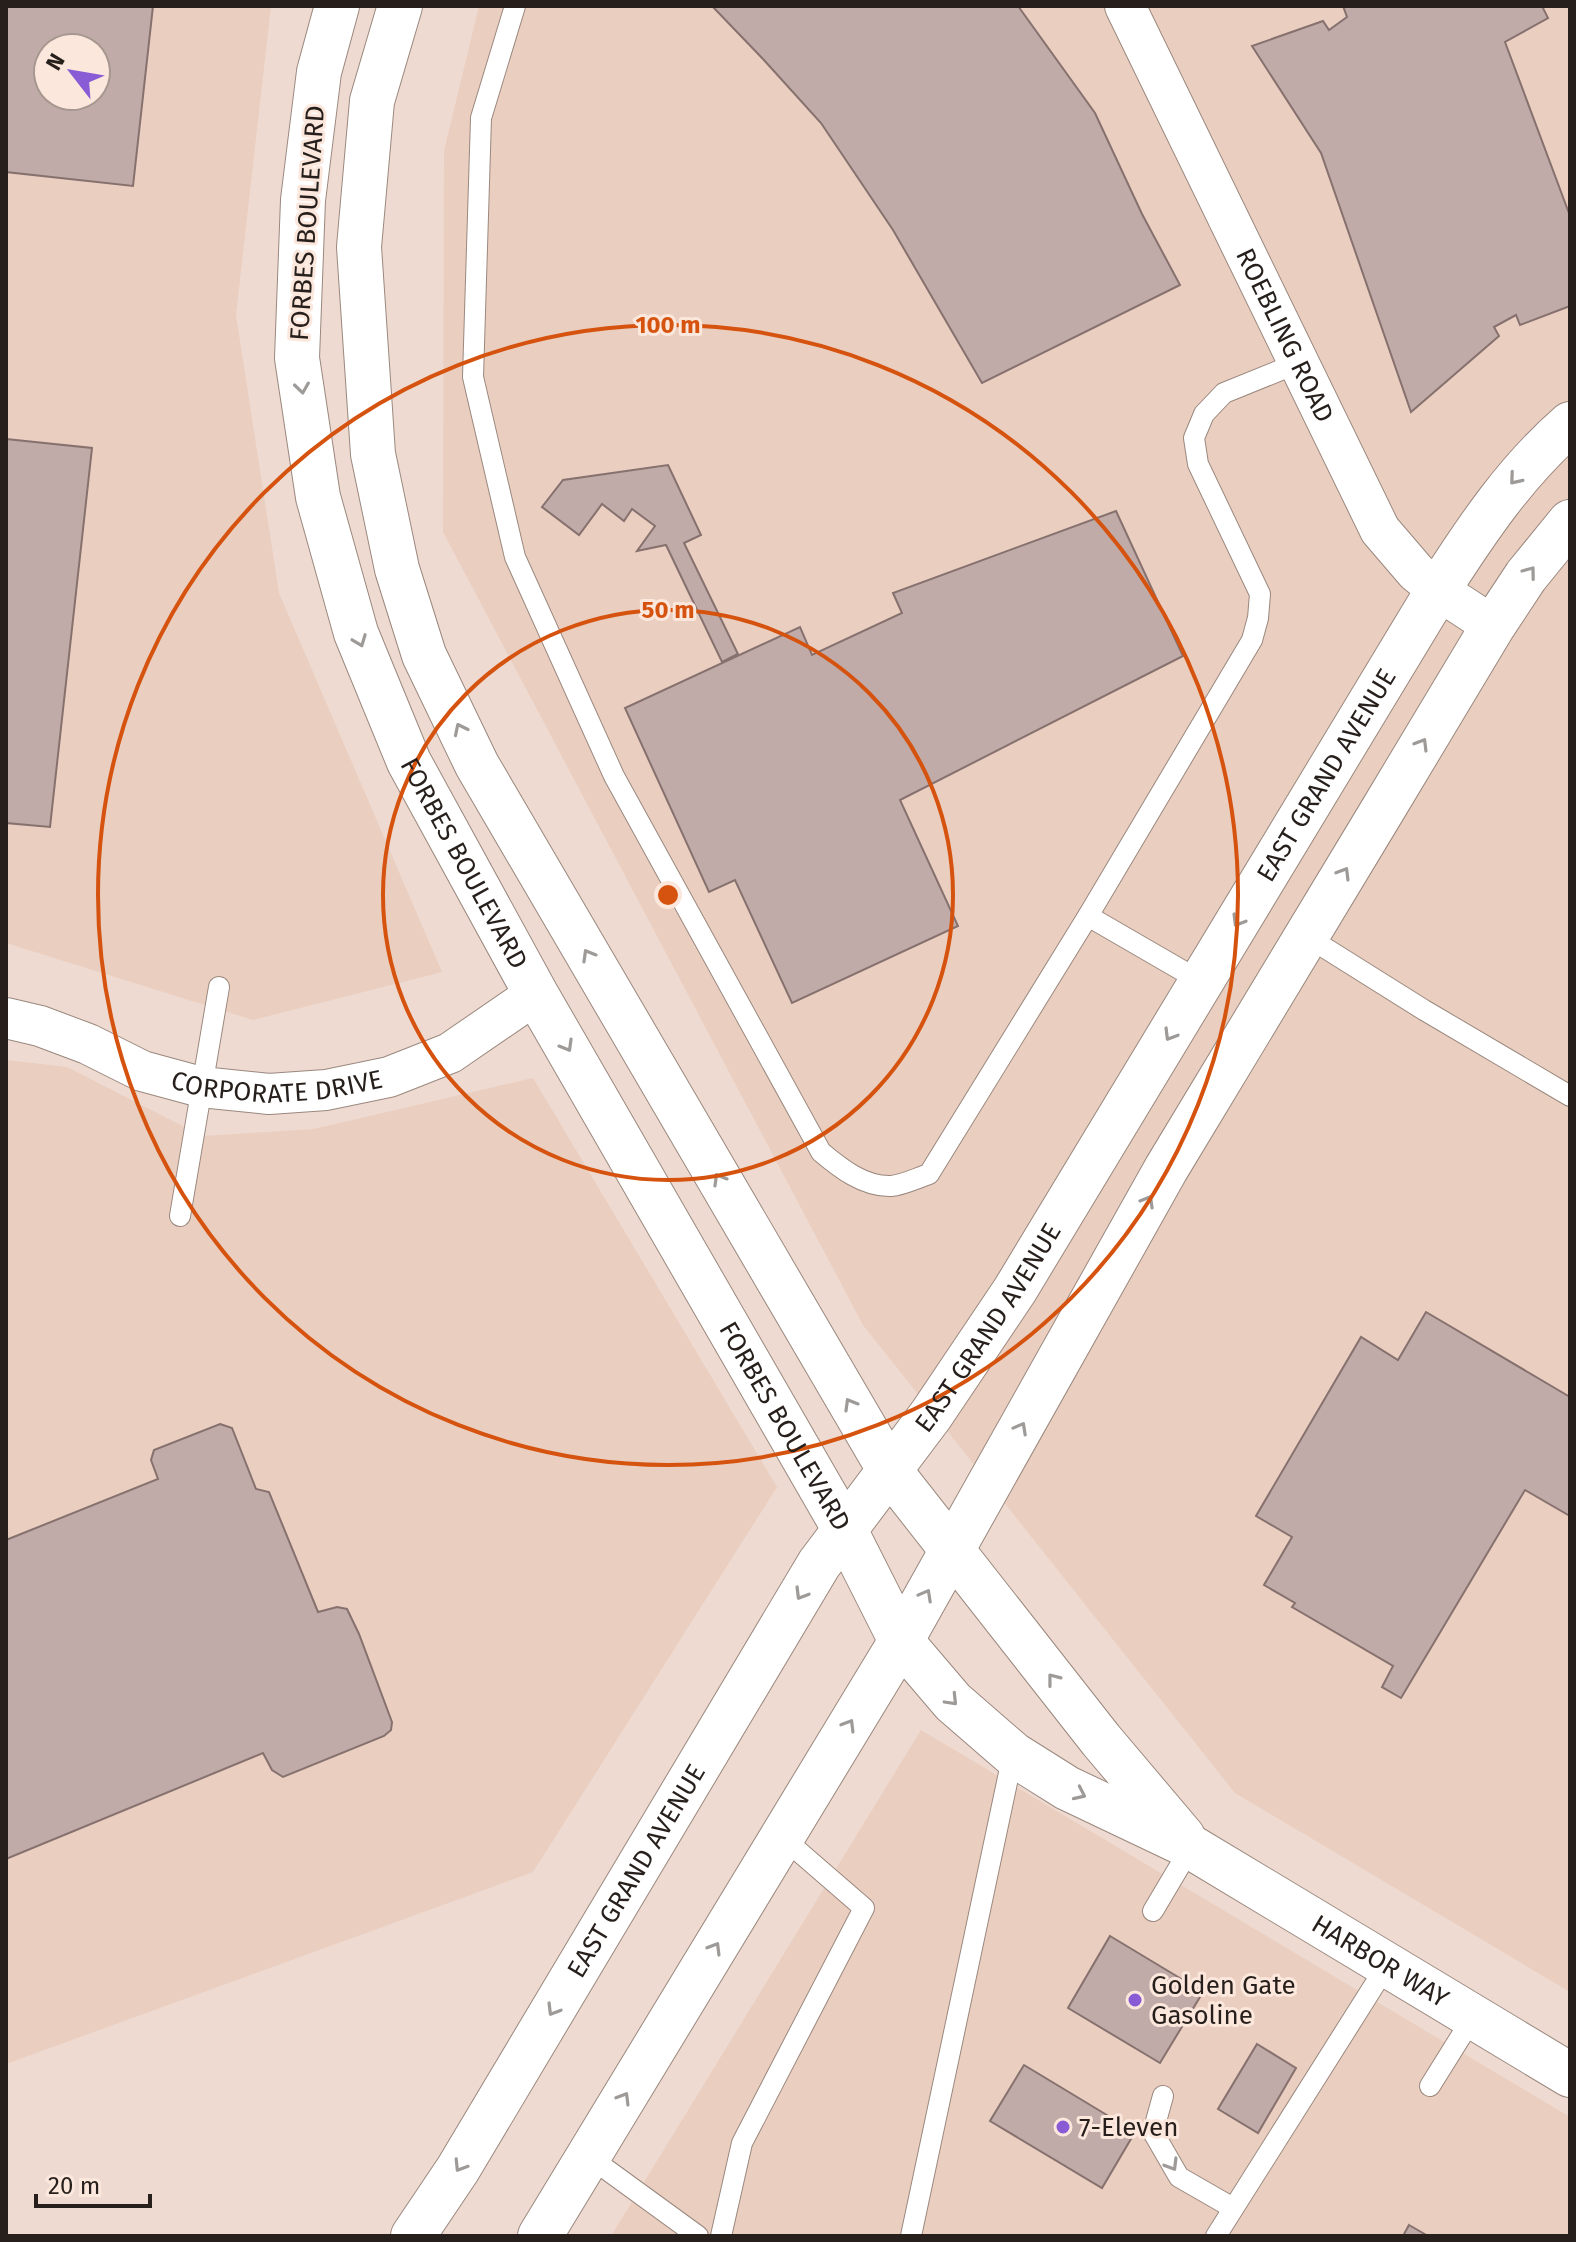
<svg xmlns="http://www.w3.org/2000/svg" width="1576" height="2242" viewBox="0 0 1576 2242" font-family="'Fira Sans',sans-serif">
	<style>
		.built { fill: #eacec0; fill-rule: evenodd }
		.building { fill: #c1aba8; stroke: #86716e; stroke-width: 2; fill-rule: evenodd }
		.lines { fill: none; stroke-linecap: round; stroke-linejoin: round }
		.lane-casing { stroke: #9a887e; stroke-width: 22 }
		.street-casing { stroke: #9a887e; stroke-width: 42 }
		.secondary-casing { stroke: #9a887e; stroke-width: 46 }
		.lane { stroke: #fff; stroke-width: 20 }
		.street { stroke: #fff; stroke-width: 40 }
		.secondary { stroke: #fff; stroke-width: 44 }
		.oneway { stroke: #9d9a98 }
		.ring { fill: none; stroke: #d5530e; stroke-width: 4 }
		.poi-dot { fill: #895bd5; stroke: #fce7dd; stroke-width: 3 }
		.labels { text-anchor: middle; stroke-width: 6; stroke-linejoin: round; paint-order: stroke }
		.street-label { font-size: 26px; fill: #261f1b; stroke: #fce7dd }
		.poi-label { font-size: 26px; fill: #261f1b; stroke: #fce7dd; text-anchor: start }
		.centre { fill: #d5530e; stroke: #fce7dd; stroke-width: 4 }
		.ring-label { font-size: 24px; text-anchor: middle; font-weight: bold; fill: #d5530e; stroke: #fce7dd; stroke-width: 6; stroke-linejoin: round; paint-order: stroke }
	</style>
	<rect width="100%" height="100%" fill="#eedad0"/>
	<g class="built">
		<path d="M6 6H271L236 315 279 593 442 972 253 1020 6 943ZM48 48H96V96H48Z"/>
		<path d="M479 6H1570V1992L1235 1793 863 1325 443 532 444 151Z"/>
		<path d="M6 1060 67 1067 202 1136 314 1129 533 1078 777 1487 533 1872 6 2064Z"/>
		<path d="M921 1730 1570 2117V2236H611Z"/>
	</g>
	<g class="building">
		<path d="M6 6H153L133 186 6 172ZM48 48H96V96H48Z"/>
		<path d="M712 6H1018L1095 113 1142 214 1180 285 982 383 893 230 821 123 763 59Z"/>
		<path d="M1343 6H1542L1548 18 1505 42 1570 216V306L1520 325 1516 315 1494 327 1499 336 1411 412 1321 153 1252 46 1323 21 1329 30 1347 17Z"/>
		<path d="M6 439 92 448 50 827 6 823Z"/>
		<path d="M668 465 701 535 684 543 738 654 722 662 666 545 637 551 655 526 632 509 624 521 602 504 579 535 542 507 563 480Z"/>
		<path d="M1116 511 1183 656 900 800 958 926 792 1003 735 880 709 892 625 708 800 627 812 655 902 613 893 593Z"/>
		<path d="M1426 1312 1570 1397V1516L1525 1490 1401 1698 1382 1687 1393 1666 1292 1607 1295 1603 1264 1585 1292 1537 1256 1516 1361 1337 1398 1360Z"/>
		<path d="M220 1424 232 1428 256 1489 269 1492 318 1612 337 1607 347 1609 359 1634 392 1722 391 1730 384 1736 283 1777 272 1770 263 1753 6 1859V1540L158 1479 151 1460 154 1450Z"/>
		<path d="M1110 1936 1203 1992 1160 2063 1068 2008Z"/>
		<path d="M1257 2044 1296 2068 1258 2133 1218 2109Z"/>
		<path d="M1024 2065 1135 2132 1102 2188 990 2121Z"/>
		<path d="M1409 2225 1428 2236H1403Z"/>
	</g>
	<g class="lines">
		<defs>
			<g id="lane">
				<path d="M515 6 481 118 473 377 515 557 614 776 821 1152C840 1168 864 1187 891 1186 903 1185 917 1178 929 1174L1088 916 1252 640 1258 618 1260 594 1198 464 1194 438 1204 414 1224 393 1298 363"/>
				<path d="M1088 916 1202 982"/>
				<path d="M1306 936 1424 1010 1570 1096"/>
				<path d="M180 1216 219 987"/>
				<path d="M1153 1911 1191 1847"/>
				<path d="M1430 2086 1473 2017"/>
				<path d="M1163 2096 1153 2132 1179 2177 1233 2208"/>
				<path d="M588 2156 698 2236"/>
				<path d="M721 2236 742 2143 864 1908 782 1837"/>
				<path d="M911 2236 1013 1754"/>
				<path d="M1216 2236 1387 1965"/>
			</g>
			<g id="street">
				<path id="s1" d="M1125 6 1380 530 1416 572 1438 590 1493 626"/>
				<path id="s2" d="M6 1018 40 1026 88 1044 142 1071 201 1087 269 1094 326 1090 389 1077 450 1053 536 994"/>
			</g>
			<g id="secondary">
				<path id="s3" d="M337 6 319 72 303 200 297 358 318 497 356 633 409 762 536 994 845 1530 901 1641 953 1702 1013 1754 1067 1788 1191 1847 1570 2075"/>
				<path d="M400 6 372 101 359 247 373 454 397 569 424 655 477 765 890 1471 1101 1740 1183 1837"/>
				<path id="s4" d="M413 2236 458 2169 819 1564 931 1415 1015 1290 1438 590C1477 529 1516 471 1570 424"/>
				<path d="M540 2236 901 1641 1166 1169 1382 811 1493 626 1526 576 1570 522"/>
			</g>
		</defs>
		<use href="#lane" class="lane-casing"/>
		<use href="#street" class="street-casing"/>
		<use href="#secondary" class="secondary-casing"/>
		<use href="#lane" class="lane"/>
		<use href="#street" class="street"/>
		<use href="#secondary" class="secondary"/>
	</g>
	<defs><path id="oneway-chevron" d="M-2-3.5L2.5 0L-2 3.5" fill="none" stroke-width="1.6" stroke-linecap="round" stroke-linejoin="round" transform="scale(2)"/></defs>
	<g class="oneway">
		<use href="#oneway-chevron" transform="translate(302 388) rotate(82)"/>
		<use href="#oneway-chevron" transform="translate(1515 479) rotate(130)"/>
		<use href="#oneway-chevron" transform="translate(1530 572) rotate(-53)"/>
		<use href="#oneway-chevron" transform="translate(360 641) rotate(69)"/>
		<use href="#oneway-chevron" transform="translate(460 729) rotate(-116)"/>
		<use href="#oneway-chevron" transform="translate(1422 744) rotate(-59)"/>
		<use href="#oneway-chevron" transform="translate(1344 873) rotate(-59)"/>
		<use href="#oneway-chevron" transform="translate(1238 921) rotate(121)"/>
		<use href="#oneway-chevron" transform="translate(588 955) rotate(-120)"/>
		<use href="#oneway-chevron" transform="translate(1170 1035) rotate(121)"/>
		<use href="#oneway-chevron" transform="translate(567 1046) rotate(60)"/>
		<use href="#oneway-chevron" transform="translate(719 1179) rotate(-120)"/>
		<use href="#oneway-chevron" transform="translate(1148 1201) rotate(-60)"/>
		<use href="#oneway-chevron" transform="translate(850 1404) rotate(-120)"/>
		<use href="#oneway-chevron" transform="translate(1021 1428) rotate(-61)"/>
		<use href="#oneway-chevron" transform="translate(801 1594) rotate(121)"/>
		<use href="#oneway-chevron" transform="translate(926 1595) rotate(-61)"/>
		<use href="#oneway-chevron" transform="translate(1053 1679) rotate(-128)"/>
		<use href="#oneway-chevron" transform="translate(952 1700) rotate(46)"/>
		<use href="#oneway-chevron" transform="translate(849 1725) rotate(-59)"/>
		<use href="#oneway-chevron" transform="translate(1080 1794) rotate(25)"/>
		<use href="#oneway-chevron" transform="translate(715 1948) rotate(-59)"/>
		<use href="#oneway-chevron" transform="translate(553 2010) rotate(121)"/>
		<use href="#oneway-chevron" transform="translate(624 2098) rotate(-59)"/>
		<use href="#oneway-chevron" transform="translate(1172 2165) rotate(59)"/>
		<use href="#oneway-chevron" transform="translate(460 2166) rotate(122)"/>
	</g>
	<g class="ring">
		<circle cx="668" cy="895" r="285"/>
		<circle cx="668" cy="895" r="570"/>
	</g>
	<g class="poi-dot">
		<circle cx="1135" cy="2000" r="8"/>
		<circle cx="1063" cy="2127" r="8"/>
	</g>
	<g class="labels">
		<g class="street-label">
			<text transform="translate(307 223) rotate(-86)" y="9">FORBES BOULEVARD</text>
			<text dy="9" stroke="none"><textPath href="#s1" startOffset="366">ROEBLING ROAD</textPath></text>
			<text dy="9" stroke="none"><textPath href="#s4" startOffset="1724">EAST GRAND AVENUE</textPath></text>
			<text dy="9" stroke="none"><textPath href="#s3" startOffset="892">FORBES BOULEVARD</textPath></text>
			<text dy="9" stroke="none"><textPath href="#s2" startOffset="284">CORPORATE DRIVE</textPath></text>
			<text dy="9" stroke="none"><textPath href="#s4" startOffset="1076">EAST GRAND AVENUE</textPath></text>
			<text dy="9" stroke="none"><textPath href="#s3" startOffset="1540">FORBES BOULEVARD</textPath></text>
			<text dy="9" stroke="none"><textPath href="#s4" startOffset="428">EAST GRAND AVENUE</textPath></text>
			<text dy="9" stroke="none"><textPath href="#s3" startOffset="2366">HARBOR WAY</textPath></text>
		</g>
		<g class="poi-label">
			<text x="1151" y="1994">Golden Gate<tspan x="1151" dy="30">Gasoline</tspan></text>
			<text x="1079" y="2136">7-Eleven</text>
		</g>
	</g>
	<circle cx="668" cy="895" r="12" class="centre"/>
	<g class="ring-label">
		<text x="668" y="333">100 m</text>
		<text x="668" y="618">50 m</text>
	</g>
	<rect width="1576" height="2242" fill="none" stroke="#261f1b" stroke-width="16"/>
	<g transform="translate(72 72) rotate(301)"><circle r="38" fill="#fce7dd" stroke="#a6978f" stroke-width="2"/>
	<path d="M0-6L14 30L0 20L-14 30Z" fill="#895bd5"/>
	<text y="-12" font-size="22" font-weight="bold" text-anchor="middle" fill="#261f1b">N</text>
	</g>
	<path d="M36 2194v12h114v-12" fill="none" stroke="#261f1b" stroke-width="4"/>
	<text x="48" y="2194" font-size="24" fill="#261f1b" stroke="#fce7dd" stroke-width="6" paint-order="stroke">20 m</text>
</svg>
